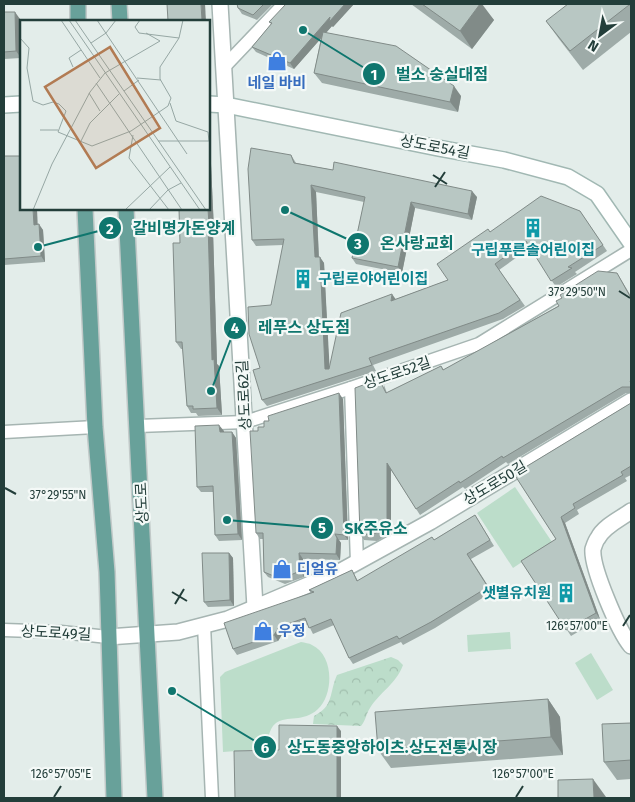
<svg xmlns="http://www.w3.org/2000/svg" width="635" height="802" viewBox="0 0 635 802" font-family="'Fira Sans','Noto Sans KR',sans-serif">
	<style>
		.green { fill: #bcddca }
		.forest { fill: url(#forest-crowns) }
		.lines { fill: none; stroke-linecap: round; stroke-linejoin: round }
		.lane-casing { stroke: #a6b5b2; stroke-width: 15 }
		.street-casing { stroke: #a6b5b2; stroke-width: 18 }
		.secondary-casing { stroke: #a1b8b3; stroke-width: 18 }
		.primary-casing { stroke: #c1c9c8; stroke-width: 18 }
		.lane { stroke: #fff; stroke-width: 12 }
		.street { stroke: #fff; stroke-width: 15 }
		.secondary { stroke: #fff; stroke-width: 15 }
		.primary { stroke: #68a19a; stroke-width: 15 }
		.wall { fill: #9eaba8 }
		.shaded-wall { fill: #818b88 }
		.building { fill: #b8c7c3; stroke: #818b88 }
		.ticks { fill: none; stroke: #233e3a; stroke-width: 2 }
		.labels { text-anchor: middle; stroke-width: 4.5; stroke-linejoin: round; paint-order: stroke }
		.shop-label { font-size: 15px; font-weight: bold; fill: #366cbe; stroke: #f4f9f7; text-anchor: start }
		.street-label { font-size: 15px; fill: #233e3a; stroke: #f4f9f7 }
		.culture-label { font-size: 15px; font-weight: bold; fill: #0d838f; stroke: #f4f9f7 }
		.inset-road { fill: none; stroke: #96a7a4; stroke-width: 1 }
		.view { fill: #b27b53; fill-opacity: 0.15; stroke: #b27b53; stroke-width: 2.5 }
		.inset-edge { fill: none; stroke: #233e3a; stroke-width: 2.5 }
		.ticks-label { font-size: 12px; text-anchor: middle; fill: #233e3a; stroke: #f4f9f7; stroke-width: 4.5; stroke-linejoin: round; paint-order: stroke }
		.leader { fill: none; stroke: #0f766e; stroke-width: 2 }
		.callout-dot { fill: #0f766e; stroke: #f4f9f7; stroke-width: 2 }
		.mark-label { font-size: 15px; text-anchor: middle; font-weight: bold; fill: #fff }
		.callout-label { font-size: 16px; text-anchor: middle; font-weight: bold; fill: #0f766e; stroke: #f4f9f7; stroke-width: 4.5; stroke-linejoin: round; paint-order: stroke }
	</style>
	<defs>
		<pattern id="forest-crowns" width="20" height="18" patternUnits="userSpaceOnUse" patternTransform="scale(1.25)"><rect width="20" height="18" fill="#bcddca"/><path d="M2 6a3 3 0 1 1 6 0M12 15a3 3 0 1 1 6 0" fill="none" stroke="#a1bfae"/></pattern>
	</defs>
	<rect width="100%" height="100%" fill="#e3edea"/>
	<g class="green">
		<path d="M515 487 552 542 513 568 477 513Z"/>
		<path d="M510 632 511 649 468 652 467 635Z"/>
		<path d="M301 642C305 643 309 643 312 645 334 655 334 694 318 709 303 723 287 715 276 723 267 730 270 742 261 749L223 752 220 677 225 672Z"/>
		<path d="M591 653 613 690 597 700 575 663Z"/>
	</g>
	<path class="forest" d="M391 657 398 660 403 665C396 684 380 692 370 708 366 714 366 720 361 726L313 724 314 716C334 706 329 693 337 675Z"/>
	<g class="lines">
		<defs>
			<g id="lane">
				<path d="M223 68 284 4"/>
				<path d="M351 388 357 563"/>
				<path d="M138 426 245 422 351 388 479 344 631 250"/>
				<path d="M4 432 95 427"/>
				<path d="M204 625 212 798"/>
				<path d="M4 630 61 632 108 637"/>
			</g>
			<g id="street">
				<path d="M220 4 255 607"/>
				<path d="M631 511C620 519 604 526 598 538 596 540 594 546 593 549 591 567 619 632 631 646"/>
				<path d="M108 637 178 632 228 619 341 571 430 522 631 401"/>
			</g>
			<g id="secondary">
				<path d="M209 104 226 105 438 148 504 160 568 177 597 194 631 243"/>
				<path d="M4 105 21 104"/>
			</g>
			<g id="primary">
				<path d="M78 4V21"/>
				<path d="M119 4 120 21"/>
				<path d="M85 209 95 427 107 572 114 798"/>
				<path d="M126 209 155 798"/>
			</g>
		</defs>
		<use href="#lane" class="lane-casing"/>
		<use href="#street" class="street-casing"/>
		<use href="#secondary" class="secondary-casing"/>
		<use href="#primary" class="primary-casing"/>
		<use href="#lane" class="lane"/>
		<use href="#street" class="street"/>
		<use href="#secondary" class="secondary"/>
		<use href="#primary" class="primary"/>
	</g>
	<g class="wall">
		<path d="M237 4H273L257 20 242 14 238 8Z"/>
		<path d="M354 4 333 27 332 26 326 33 461 96 458 112 322 83 314 73 321 38 294 69 256 52 252 47 271 24 269 22Z"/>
		<path d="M411 4H480L494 20 472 49Z"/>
		<path d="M631 4V32L583 70 559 39 546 21Z"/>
		<path d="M4 12 20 19 21 58 4 59Z"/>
		<path d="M291 155 296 163 477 197 472 220 415 208 402 273 356 264 352 258 364 202 316 192 319 257 324 263 329 368 396 299 448 280 490 232 580 211 607 251 575 272 577 274 556 287 530 248 499 270 525 306 503 319 373 365 376 371 267 406 262 400 260 368 283 245 256 246 252 240Z"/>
		<path d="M4 156 38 225 43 230 45 262 4 265Z"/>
		<path d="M209 161 211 164 214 231H213L217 364 219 366 222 415 198 416 196 413H191L187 406 183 349H181L176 342 209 209Z"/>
		<path d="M617 273 631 296V393H626L508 464 506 462 465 489 463 487 420 515 391 470V533L377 541 364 540 360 534 384 385 387 393 441 366 444 370Z"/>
		<path d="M343 399 348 540H339L341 543 340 560 303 559 304 577 285 584 268 577 264 572 263 539H260L256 533 258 431 264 427 269 421Z"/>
		<path d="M631 403V475L625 478 627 481 577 510 579 514 565 523 600 619 571 636 521 561 556 539 514 474Z"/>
		<path d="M224 431V432H232L236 438 242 540 219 541 215 535 213 492H201L197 487Z"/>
		<path d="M475 515 494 546 471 559 492 592 435 628 403 645 401 642 353 664 349 658 334 625 313 634 308 624 283 633 278 641 237 655 233 649 311 593 309 590 352 570 358 581 434 540Z"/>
		<path d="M229 553 233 558 234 606 208 607 204 602Z"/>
		<path d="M548 699 560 717 563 755 391 768 378 750Z"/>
		<path d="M631 723V779L617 780 604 762Z"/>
	</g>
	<g class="shaded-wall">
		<path d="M201 4H205L206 21H202Z"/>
		<path d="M345 4H354L333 27 332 26 294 69 290 63 330 17Z"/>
		<path d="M480 4H482L494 20 472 49 460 31Z"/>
		<path d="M15 12 20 19 21 58 16 51Z"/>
		<path d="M454 86 461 96 458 112 450 102Z"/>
		<path d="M209 161 211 164 214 231 209 224 208 209Z"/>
		<path d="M311 185 316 192 319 263 315 257Z"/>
		<path d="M472 191 477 197 472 220 468 214Z"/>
		<path d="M411 202 415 208 402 273 398 267Z"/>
		<path d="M33 209H37L38 231 34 225Z"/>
		<path d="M39 224 43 230 45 262 41 256Z"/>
		<path d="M208 224 213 231 217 364 219 366 222 415 217 408 212 360Z"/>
		<path d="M320 257 324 263 330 375 325 369Z"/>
		<path d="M392 294 397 301H391Z"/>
		<path d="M339 393 343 399 348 540 344 535Z"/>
		<path d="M219 425 224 431V438L220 432Z"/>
		<path d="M232 432 236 438 242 540 238 534Z"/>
		<path d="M387 463 391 469V533L387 527Z"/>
		<path d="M561 517 565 523 600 619 596 613Z"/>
		<path d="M335 534 341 543 340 560 336 554Z"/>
		<path d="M229 553 233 558 234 606 230 600Z"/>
		<path d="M299 553 303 559 304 577 300 571Z"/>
		<path d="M279 627 283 633 278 641 274 635Z"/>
		<path d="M548 699 560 717 563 755 551 737Z"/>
		<path d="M337 726 341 731V798H337Z"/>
		<path d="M593 779 606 797V798H594Z"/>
	</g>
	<g class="building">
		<path d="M167 4H201L202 21H168Z"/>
		<path d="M237 4H264L253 15 238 8Z"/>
		<path d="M286 4H345L329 22 330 17 290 63 252 47 272 23 269 22Z"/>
		<path d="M422 4H480L460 31Z"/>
		<path d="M568 4H631V5H629L570 51 546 21Z"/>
		<path d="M4 12H15L16 51 4 52Z"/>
		<path d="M323 32 396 46 454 86 450 102 314 73Z"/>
		<path d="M251 148 291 155 294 163 333 170 334 162 472 191 468 214 411 202 398 267 352 258 365 197 311 185 315 257H320L325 369H329L341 313 392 294 391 301 448 280 437 264 488 229 490 232 541 196 580 211 603 245 568 267 572 268 551 281 526 241 495 264 520 300 499 313 369 358 372 365 262 400 253 370 260 368 249 334 248 307 271 305 284 239 252 240 248 169Z"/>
		<path d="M4 156H21V209H33L34 225 39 224 41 256 4 259Z"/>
		<path d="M179 209H208L209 224H208L212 360 214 359 217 408 193 409V406H187L182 342H176L173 243H180Z"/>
		<path d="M598 271 617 273 631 298V380L630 381 631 383V387H622L503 458 502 456 460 483 459 481 416 509 387 463V527L372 535 360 534 355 388 379 379 386 393 441 366 443 370 559 306 556 301 562 298 560 295Z"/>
		<path d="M339 393 344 535 335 534 337 538 336 554 299 553 300 571 281 579 264 572 263 533H256L250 431H258V427H264V421H269L268 416Z"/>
		<path d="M631 403V466L621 472 623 475 573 504 575 508 561 517 596 613 566 630 521 561 556 539 514 474Z"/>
		<path d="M219 425 220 432H232L238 534 215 535 213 486 197 487 195 426Z"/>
		<path d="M475 515 490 540 467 554 488 587 431 622 399 639 397 636 349 658 331 619 309 628 305 618 279 627 274 635 233 649 224 623 314 592 309 590 352 570 357 581 432 537 434 540Z"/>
		<path d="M202 553H229L230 600 204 602Z"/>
		<path d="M548 699 551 737 378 750 375 712Z"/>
		<path d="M631 723V760L604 762 602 724Z"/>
		<path d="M279 725 337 726V798H235L234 751 279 750Z"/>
		<path d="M593 779 594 798H558V780Z"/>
	</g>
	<path class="ticks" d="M433 175 447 184M435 187 445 172M619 291 630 298M5 488 16 494M172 592 187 601M175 604 184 589M623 626 630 615M54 797 61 786M516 797 523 786"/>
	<defs>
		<symbol id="shop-bare" viewBox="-9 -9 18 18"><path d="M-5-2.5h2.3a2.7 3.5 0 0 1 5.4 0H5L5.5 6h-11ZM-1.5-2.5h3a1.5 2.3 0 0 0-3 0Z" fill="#3f7fe0" stroke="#f4f9f7" stroke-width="2.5" paint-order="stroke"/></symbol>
		<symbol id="building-bare" viewBox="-9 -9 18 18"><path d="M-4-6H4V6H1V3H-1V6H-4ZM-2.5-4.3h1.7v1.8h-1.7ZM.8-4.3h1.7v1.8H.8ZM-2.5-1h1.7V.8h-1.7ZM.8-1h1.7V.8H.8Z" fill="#0f9aa8" stroke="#f4f9f7" stroke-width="2.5" paint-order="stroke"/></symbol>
	</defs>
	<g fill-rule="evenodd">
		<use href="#shop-bare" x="263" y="47" width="28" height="28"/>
		<use href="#building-bare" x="519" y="214" width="28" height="28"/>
		<use href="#building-bare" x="289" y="265" width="28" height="28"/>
		<use href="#shop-bare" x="268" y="555" width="28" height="28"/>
		<use href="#building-bare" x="552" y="579" width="28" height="28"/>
		<use href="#shop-bare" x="249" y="617" width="28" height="28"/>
	</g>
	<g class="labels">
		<g class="shop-label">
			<text x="277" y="88" text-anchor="middle">네일 바비</text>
			<text x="297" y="574">디얼유</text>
			<text x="278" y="636">우정</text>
		</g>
		<g class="street-label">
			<text transform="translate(435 147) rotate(11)" y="5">상도로54길</text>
			<text transform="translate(397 373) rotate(-19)" y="5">상도로52길</text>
			<text transform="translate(244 395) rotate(-93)" y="5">상도로62길</text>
			<text transform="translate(495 483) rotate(-31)" y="5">상도로50길</text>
			<text transform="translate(142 503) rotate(-93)" y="5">상도로</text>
			<text transform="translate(56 633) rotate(3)" y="5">상도로49길</text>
		</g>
		<g class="culture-label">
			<text x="533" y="255">구립푸른솔어린이집</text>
			<text x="318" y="284" text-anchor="start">구립로야어린이집</text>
			<text x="551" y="598" text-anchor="end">샛별유치원</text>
		</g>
	</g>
	<g transform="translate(20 20)">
		<rect width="190" height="190" fill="#e3edea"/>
		<path class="inset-road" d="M41 0 80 58M49 0 180 190M55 0 186 190M77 0 167 134M120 0 115 7 119 13 159 18M0 18 9 28 7 48 13 81 23 85 33 82 39 84 46 91 38 112 72 126 111 111 148 86 151 78 140 59V47L159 18 163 0M71 23 86 13 96 0M53 47 49 38 61 30M117 58 141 60M76 63 162 190M104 71 119 60M69 73 80 91M150 83 156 101 188 112 189 121M20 110H38M113 115 109 138 149 190M138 121H190M60 123 70 103 99 74M13 190 32 144 70 72 85 53 140 21 126 13M105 190 150 147M129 190 148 170 161 163"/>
		<path class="view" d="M90 27 140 108 76 148 25 67Z"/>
		<rect width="190" height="190" class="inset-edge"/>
	</g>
	<g class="ticks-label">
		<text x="577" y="296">37°29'50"N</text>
		<text x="58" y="499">37°29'55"N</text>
		<text x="577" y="630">126°57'00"E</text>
		<text x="61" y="778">126°57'05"E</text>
		<text x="523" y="778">126°57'00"E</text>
	</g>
	<path class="leader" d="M303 30L374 74M38 247L110 228M285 210L358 244M211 391L235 328M227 520L322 528M172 691L265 747"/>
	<g class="callout-dot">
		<circle cx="303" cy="30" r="5"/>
		<circle cx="38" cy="247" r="5"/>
		<circle cx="285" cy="210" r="5"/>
		<circle cx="211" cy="391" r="5"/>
		<circle cx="227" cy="520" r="5"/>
		<circle cx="172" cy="691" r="5"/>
		<circle cx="374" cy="74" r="12"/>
		<circle cx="110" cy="228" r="12"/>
		<circle cx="358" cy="244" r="12"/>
		<circle cx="235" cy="328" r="12"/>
		<circle cx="322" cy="528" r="12"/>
		<circle cx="265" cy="747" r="12"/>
	</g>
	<g class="mark-label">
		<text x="374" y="80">1</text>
		<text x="110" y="234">2</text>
		<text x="358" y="249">3</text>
		<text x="235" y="333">4</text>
		<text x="322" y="533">5</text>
		<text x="265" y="753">6</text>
	</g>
	<g class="callout-label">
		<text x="442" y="80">벌소 숭실대점</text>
		<text x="184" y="234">갈비명가돈양계</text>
		<text x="417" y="249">온사랑교회</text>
		<text x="304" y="333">레푸스 상도점</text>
		<text x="376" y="534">SK주유소</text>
		<text x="392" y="753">상도동중앙하이츠.상도전통시장</text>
	</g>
	<rect width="635" height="802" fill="none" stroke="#233e3a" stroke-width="10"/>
	<g transform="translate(600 35) rotate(212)" stroke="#f4f9f7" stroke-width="4" paint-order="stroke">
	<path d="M0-4L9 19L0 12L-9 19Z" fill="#233e3a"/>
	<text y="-8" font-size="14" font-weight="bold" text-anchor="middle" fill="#233e3a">N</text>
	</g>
</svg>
